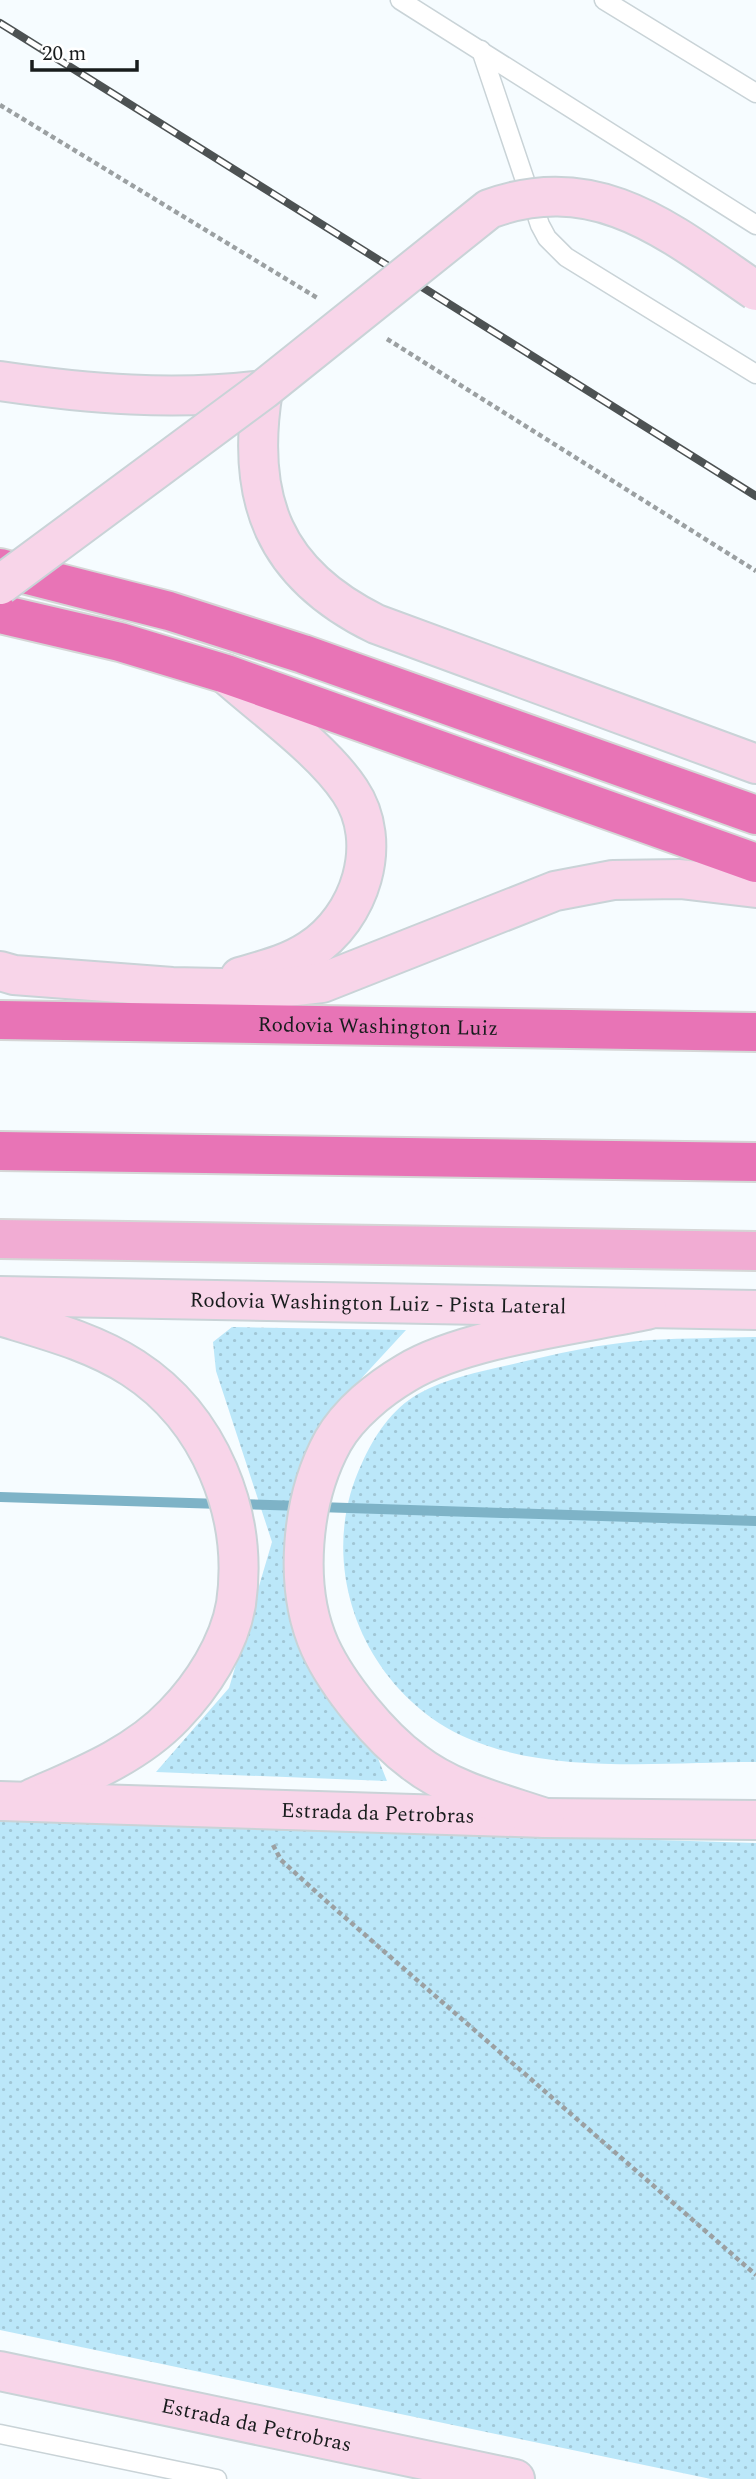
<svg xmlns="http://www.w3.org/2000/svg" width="756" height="2479" viewBox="0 0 756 2479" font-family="Spectral,serif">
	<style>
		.grass { fill: url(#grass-dots) }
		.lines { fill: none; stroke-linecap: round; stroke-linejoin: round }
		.stream { stroke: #7eb3c7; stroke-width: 10 }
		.lane-casing { stroke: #c9d3d7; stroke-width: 21 }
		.secondary-casing { stroke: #c9d3d7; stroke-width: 42 }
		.primary-casing { stroke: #d5d6d6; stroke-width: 42 }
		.highway-casing { stroke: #d5d6d6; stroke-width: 42 }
		.path { stroke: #9ba0a2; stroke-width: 4.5; stroke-dasharray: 5 3.5; stroke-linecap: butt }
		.lane { stroke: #fff; stroke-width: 18 }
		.secondary { stroke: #f8d5e9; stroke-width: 38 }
		.primary { stroke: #f1acd3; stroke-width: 38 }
		.highway { stroke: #e874b6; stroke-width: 38 }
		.rail-casing { stroke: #4d5253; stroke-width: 8 }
		.rail { stroke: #fff; stroke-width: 5; stroke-dasharray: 16; stroke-linecap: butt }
		.secondary-bridge-casing { stroke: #c9d3d7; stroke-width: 42; stroke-linecap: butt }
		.secondary-bridge { stroke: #f8d5e9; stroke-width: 38 }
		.labels { text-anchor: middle; stroke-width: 5; stroke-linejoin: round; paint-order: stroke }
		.street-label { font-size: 21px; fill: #181c1d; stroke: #fff }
	</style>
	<defs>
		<pattern id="grass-dots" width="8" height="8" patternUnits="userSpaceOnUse" patternTransform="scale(1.75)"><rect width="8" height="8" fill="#bbe7f9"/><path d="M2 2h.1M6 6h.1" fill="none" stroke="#a0c6d5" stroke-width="1.8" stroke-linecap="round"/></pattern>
	</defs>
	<rect width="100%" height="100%" fill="#f6fcff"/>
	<g class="grass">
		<path d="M232 1327 406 1330 346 1395 291 1539 387 1781 156 1772 229 1688 272 1542 216 1371 213 1342Z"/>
		<path d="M756 1337V1762C667 1762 550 1775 467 1738 364 1692 313 1566 362 1463 374 1436 392 1409 418 1394 446 1378 479 1372 509 1365 554 1354 604 1343 650 1340 685 1338 721 1338 756 1337Z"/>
		<path d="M0 1820 756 1843V2479H711L0 2330Z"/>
	</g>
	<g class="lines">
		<g class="stream">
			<path d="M0 1497 221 1504"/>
			<path d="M237 1504 302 1506"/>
			<path d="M318 1507 756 1521"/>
		</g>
		<defs>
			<g id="lane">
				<path d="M400 0 756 225"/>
				<path d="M604 0 756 93"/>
				<path d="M481 50 540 225 547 238 566 257 756 374"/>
				<path d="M0 2434 217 2479"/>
			</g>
			<g id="secondary">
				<path d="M0 381C89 394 174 401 263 390 245 499 274 574 376 624L756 764"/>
				<path d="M226 674C264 708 323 750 350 791 385 843 360 918 310 950 289 964 264 970 240 977"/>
				<path d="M0 971 14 975 172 987 269 989 322 983 555 891 613 880 680 879 756 888"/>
				<path id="s1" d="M0 1296 756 1310"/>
				<path d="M0 1316C46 1330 93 1342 133 1368 210 1418 249 1514 236 1604 229 1645 202 1686 174 1715 136 1755 83 1776 33 1798"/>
				<path id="s2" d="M0 1801 545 1818 756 1820"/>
				<path d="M545 1818C501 1803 451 1791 414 1762 380 1737 338 1686 320 1647 293 1587 301 1499 333 1441 349 1413 379 1389 406 1373 463 1338 580 1324 647 1310"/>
				<path id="s3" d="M0 2371 515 2479"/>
			</g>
			<path id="primary" d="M0 1239 756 1251"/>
			<g id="highway">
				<path d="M0 568 169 611 303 654 756 815"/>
				<path d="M0 614 120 642 226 674 756 863"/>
				<path id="s4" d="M0 1020 756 1032"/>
				<path d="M0 1151 756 1162"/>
			</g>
		</defs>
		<use href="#lane" class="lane-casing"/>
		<use href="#secondary" class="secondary-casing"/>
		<use href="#primary" class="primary-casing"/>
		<use href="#highway" class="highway-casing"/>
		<g class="path">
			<path d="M0 105 319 299"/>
			<path d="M387 339 756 571"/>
			<path d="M273 1845 281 1860 325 1900 756 2275"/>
		</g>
		<use href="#lane" class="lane"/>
		<use href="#secondary" class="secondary"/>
		<use href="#primary" class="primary"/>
		<use href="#highway" class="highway"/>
		<defs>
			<path id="rail" d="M0 23 756 496"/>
		</defs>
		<use href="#rail" class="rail-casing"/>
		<use href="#rail" class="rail"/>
		<defs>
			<path id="secondary-bridge" d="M0 585 263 390 489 209C598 169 671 233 756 291"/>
		</defs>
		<use href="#secondary-bridge" class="secondary-bridge-casing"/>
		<use href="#secondary-bridge" class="secondary-bridge"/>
	</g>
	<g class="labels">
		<g class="street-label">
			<text dy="7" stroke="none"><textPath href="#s4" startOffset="378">Rodovia Washington Luiz</textPath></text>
			<text dy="7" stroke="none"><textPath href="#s1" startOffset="378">Rodovia Washington Luiz - Pista Lateral</textPath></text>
			<text dy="7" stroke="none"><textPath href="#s2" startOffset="378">Estrada da Petrobras</textPath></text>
			<text dy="7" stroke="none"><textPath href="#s3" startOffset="262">Estrada da Petrobras</textPath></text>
		</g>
	</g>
	<path d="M32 60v10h105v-10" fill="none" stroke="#181c1d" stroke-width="3.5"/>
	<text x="42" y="60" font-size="21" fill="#181c1d" stroke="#ffffff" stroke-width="5" paint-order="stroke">20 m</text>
</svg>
